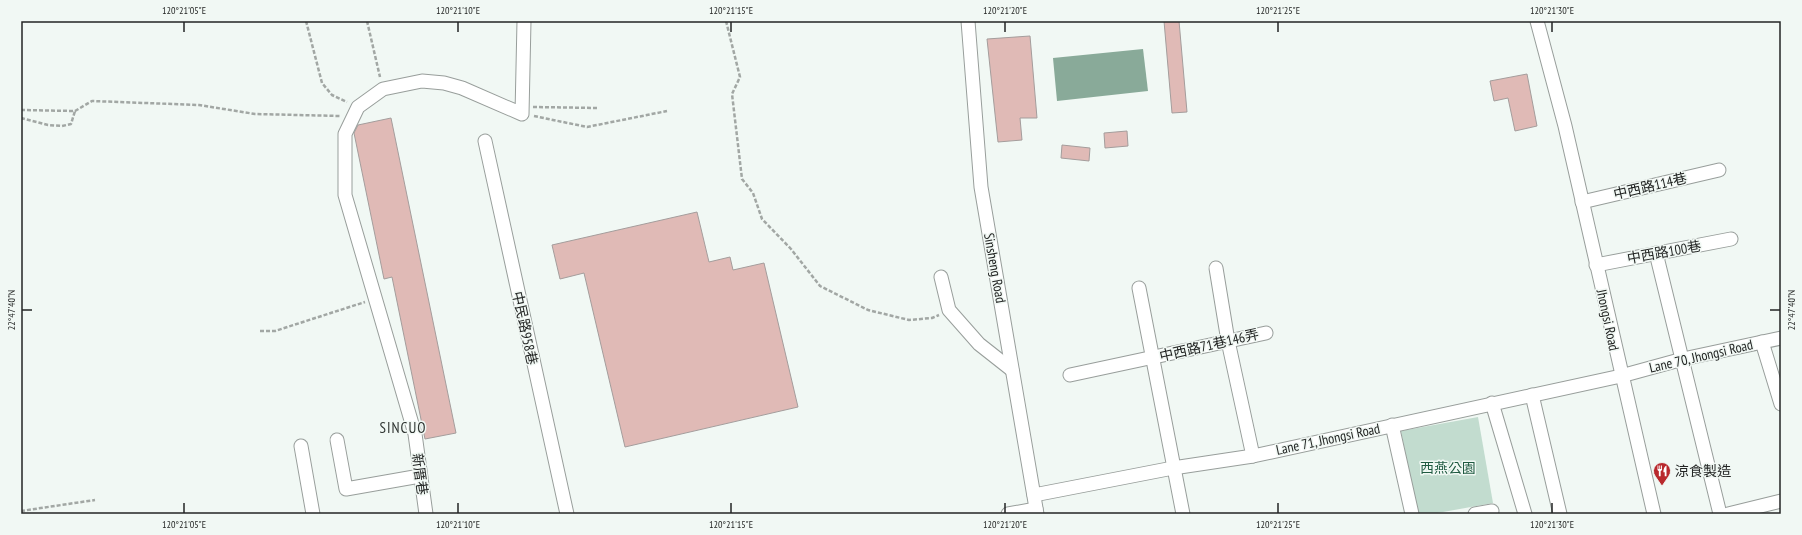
<svg xmlns="http://www.w3.org/2000/svg" width="1802" height="535" viewBox="0 0 1802 535" font-family="'PT Sans Narrow','Noto Sans TC',sans-serif">
	<style>
		.green { fill: #c2dccf }
		.water { fill: #89aa99 }
		.building { fill: #e0bab6; stroke: #a49d9c }
		.lines { fill: none; stroke-linecap: round; stroke-linejoin: round }
		.minor-casing { stroke: #989e9b; stroke-width: 15 }
		.path { stroke: #a2a7a4; stroke-width: 2.5; stroke-dasharray: 4 2; stroke-linecap: butt }
		.minor { stroke: #fff; stroke-width: 13 }
		.ticks { fill: none; stroke: #232524; stroke-width: 1.5 }
		.labels { text-anchor: middle; stroke-width: 3; stroke-linejoin: round; paint-order: stroke }
		.street-label { font-size: 14px; fill: #232524; stroke: #f1f8f4 }
		.park-label { font-size: 14px; fill: #1f5a41; stroke: #f1f8f4 }
		.poi-label { font-size: 14px; fill: #232524; stroke: #f1f8f4; text-anchor: start }
		.neighbourhood-label { font-size: 15px; letter-spacing: 1px; fill: #2f3431; stroke: #f1f8f4 }
		.neatline { fill: none; stroke: #232524; stroke-width: 1.5 }
		.ticks-label { font-size: 10px; text-anchor: middle; fill: #232524 }
	</style>
	<rect width="100%" height="100%" fill="#f1f8f4"/>
	<path class="green" d="M1478 417 1493 503 1432 514H1418L1401 431Z"/>
	<path class="water" d="M1143 49 1148 91 1057 101 1053 58Z"/>
	<g class="building">
		<path d="M1164 21H1179L1187 112 1172 113Z"/>
		<path d="M1030 36 1037 118H1020L1022 140 998 142 987 39Z"/>
		<path d="M1527 74 1537 126 1515 131 1508 98 1494 101 1490 81Z"/>
		<path d="M391 118 456 433 425 439 392 277 384 279 354 133 358 125Z"/>
		<path d="M1127 131 1128 146 1105 148 1104 133Z"/>
		<path d="M1062 145 1090 148 1089 161 1061 158Z"/>
		<path d="M697 212 709 262 730 257 733 270 764 263 798 407 625 447 584 273 560 279 552 245Z"/>
	</g>
	<g class="lines">
		<defs>
			<g id="minor">
				<path d="M968 21 981 187 1037 514"/>
				<path d="M1537 21 1565 126 1654 514"/>
				<path d="M485 141 567 514"/>
				<path d="M1582 202 1719 170"/>
				<path d="M1656 253 1720 514"/>
				<path d="M1596 265 1731 239"/>
				<path d="M1216 268 1228 341 1253 456"/>
				<path d="M941 277 949 310 979 344 1012 370"/>
				<path d="M1139 288 1183 514"/>
				<path d="M1762 342 1781 404"/>
				<path d="M1070 375 1266 333"/>
				<path d="M1532 395 1560 514"/>
				<path d="M1492 403 1525 514"/>
				<path d="M1392 425 1412 514"/>
				<path d="M337 440 346 489 420 476"/>
				<path d="M301 446 313 514"/>
				<path d="M1034 495 1173 468 1253 456 1621 376 1683 359 1781 338"/>
				<path d="M426 514 415 434 345 195V134L358 107 383 89 422 81 444 83 462 88 522 114 524 21"/>
				<path d="M1008 514 1036 509"/>
				<path d="M1475 514 1492 511"/>
				<path d="M1728 514 1781 501"/>
			</g>
		</defs>
		<use href="#minor" class="minor-casing"/>
		<g class="path">
			<path d="M306 21 322 83 332 95 347 102"/>
			<path d="M367 21 380 77"/>
			<path d="M726 21 740 77 732 94 742 179 753 193 762 219 791 249 820 286 868 310 909 320 932 318 939 315"/>
			<path d="M533 107 599 108"/>
			<path d="M21 110 75 111 92 101 199 105 255 114 340 116"/>
			<path d="M534 116 587 127 667 111"/>
			<path d="M21 118 48 125 62 126 71 124 75 111"/>
			<path d="M260 331H275L365 302"/>
			<path d="M21 511 95 500"/>
		</g>
		<use href="#minor" class="minor"/>
	</g>
	<path class="ticks" d="M184 22V32M458 22V32M731 22V32M1005 22V32M1278 22V32M1552 22V32M22 310H32M1770 310H1780M184 503V513M458 503V513M731 503V513M1005 503V513M1278 503V513M1552 503V513"/>
	<defs>
		<symbol id="restaurant-pin" viewBox="-11 -11 22 30"><path d="M0 17L-7.5 6A9.5 9.5 0 1 1 7.5 6Z" fill="#b9292d" stroke="#f1f8f4"/><path d="M-5-6h1v4h1v-4h1v4h1v-4h1v5L-1.5 .5V6h-2V.5L-5-1ZM5-6V6H3V1.5H1.5Q1.5-4 5-6Z" fill="#fff"/></symbol>
	</defs>
	<g fill-rule="evenodd">
		<use href="#restaurant-pin" x="1652" y="461" width="20" height="27"/>
	</g>
	<g class="labels">
		<g class="street-label">
			<text transform="translate(1650 186) rotate(-13)" y="5">中西路114巷</text>
			<text transform="translate(1664 252) rotate(-10)" y="5">中西路100巷</text>
			<text transform="translate(995 268) rotate(80)" y="5">Sinsheng Road</text>
			<text transform="translate(1608 320) rotate(78)" y="5">Jhongsi Road</text>
			<text transform="translate(525 328) rotate(78)" y="5">中民路958巷</text>
			<text transform="translate(1209 345) rotate(-13)" y="5">中西路71巷146弄</text>
			<text transform="translate(1701 356) rotate(-13)" y="5">Lane 70, Jhongsi Road</text>
			<text transform="translate(1328 439) rotate(-12)" y="5">Lane 71, Jhongsi Road</text>
			<text transform="translate(420 474) rotate(82)" y="5">新厝巷</text>
		</g>
		<g class="park-label">
			<text x="1448" y="473">西燕公園</text>
		</g>
		<g class="poi-label">
			<text x="1675" y="476">涼食製造</text>
		</g>
		<g class="neighbourhood-label">
			<text x="403" y="433">SINCUO</text>
		</g>
	</g>
	<rect width="1802" height="535" fill="none" stroke="#f1f8f4" stroke-width="44"/>
	<rect x="22" y="22" width="1758" height="491" class="neatline"/>
	<g class="ticks-label">
		<text x="184" y="14">120°21'05"E</text>
		<text x="458" y="14">120°21'10"E</text>
		<text x="731" y="14">120°21'15"E</text>
		<text x="1005" y="14">120°21'20"E</text>
		<text x="1278" y="14">120°21'25"E</text>
		<text x="1552" y="14">120°21'30"E</text>
		<text transform="translate(11 310) rotate(-90)" y="4">22°47'40"N</text>
		<text transform="translate(1791 310) rotate(-90)" y="4">22°47'40"N</text>
		<text x="184" y="528">120°21'05"E</text>
		<text x="458" y="528">120°21'10"E</text>
		<text x="731" y="528">120°21'15"E</text>
		<text x="1005" y="528">120°21'20"E</text>
		<text x="1278" y="528">120°21'25"E</text>
		<text x="1552" y="528">120°21'30"E</text>
	</g>
</svg>
